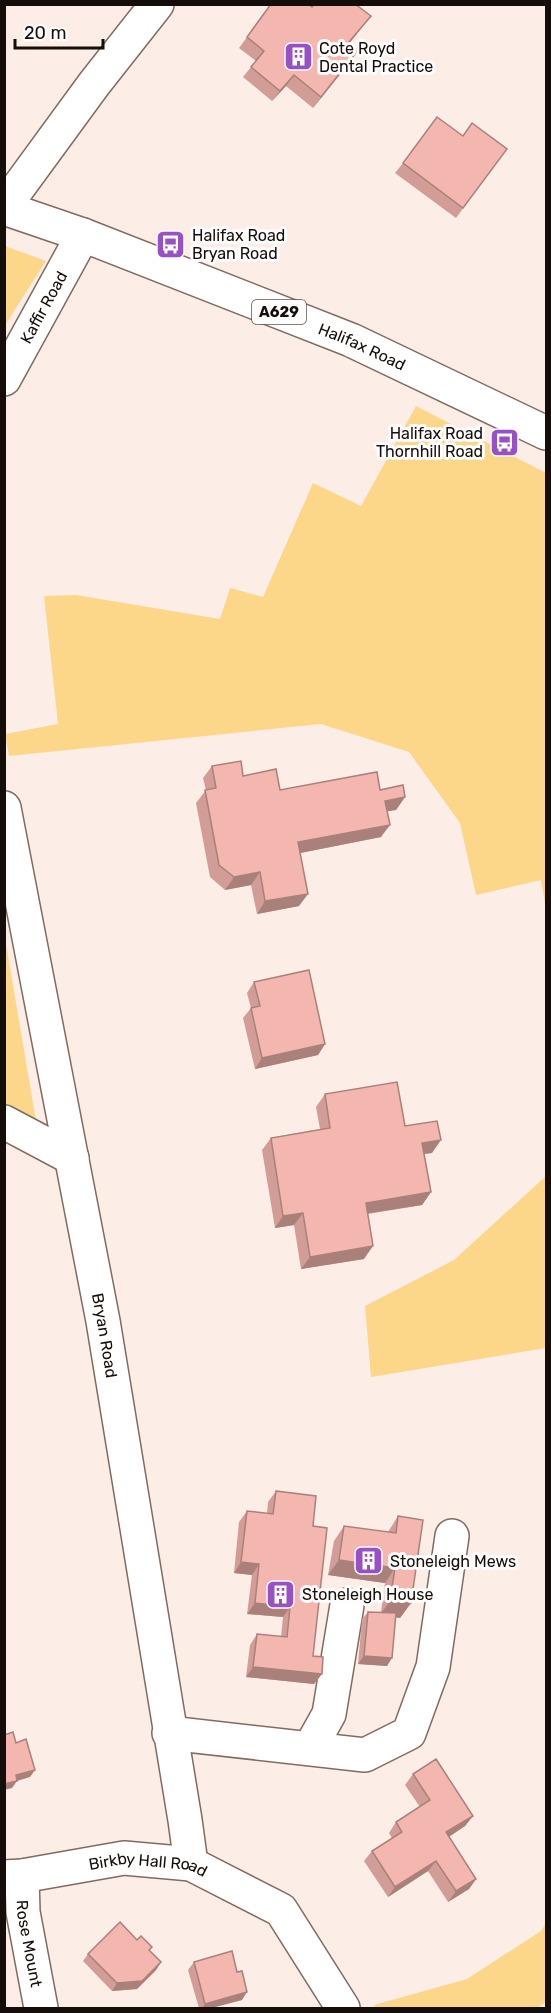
<svg xmlns="http://www.w3.org/2000/svg" width="551" height="2013" viewBox="0 0 551 2013" font-family="Rubik,sans-serif">
	<style>
		.green { fill: #fcd78a }
		.lines { fill: none; stroke-linecap: round; stroke-linejoin: round }
		.minor-casing { stroke: #806b61; stroke-width: 36 }
		.highway-casing { stroke: #806b61; stroke-width: 36 }
		.minor { stroke: #fff; stroke-width: 33 }
		.highway { stroke: #fff; stroke-width: 33 }
		.wall { fill: #d19d96 }
		.shaded-wall { fill: #aa807a }
		.building { fill: #f3b7af; stroke: #aa807a; stroke-width: 1.5 }
		.labels { text-anchor: middle; stroke-width: 6; stroke-linejoin: round; paint-order: stroke }
		.shield { fill: #fdfdfd; stroke: #5b5552; stroke-width: 1.5 }
		.shield-label { font-size: 15px; font-weight: bold; fill: #150d09 }
		.poi-label { font-size: 16px; fill: #150d09; stroke: #fdfdfd; text-anchor: start }
		.street-label { font-size: 16px; fill: #150d09; stroke: #fdfdfd }
	</style>
	<rect width="100%" height="100%" fill="#fcede6"/>
	<g class="green">
		<path d="M5 246 46 261 5 325 4 246Z"/>
		<path d="M416 406 546 473V909L541 880 476 895 460 823 409 752 321 724 9 756 5 734 58 724 44 596 76 595 220 619 230 588 263 597 313 483 361 506Z"/>
		<path d="M5 938 37 1127 5 1103Z"/>
		<path d="M546 1176V1348L371 1377 365 1306 454 1260Z"/>
		<path d="M546 1923V2002L537 2008H376L374 2005 467 1979 541 1931Z"/>
	</g>
	<g class="lines">
		<defs>
			<g id="minor">
				<path d="M4 207 94 84 157 4"/>
				<path id="s1" d="M4 379 83 235"/>
				<path id="s2" d="M4 808 103 1321 185 1820 191 1864"/>
				<path d="M4 1122 72 1158"/>
				<path d="M169 1733 365 1755 409 1733 433 1667 452 1536"/>
				<path d="M310 1748 329 1714 347 1605"/>
				<path id="s3" d="M22 1876 23 1912 41 2008"/>
				<path id="s4" d="M4 1877 22 1876 124 1858 191 1864 281 1910 343 2008"/>
			</g>
			<g id="highway">
				<path id="s5" d="M4 208 83 235 351 340 546 433"/>
			</g>
		</defs>
		<use href="#minor" class="minor-casing"/>
		<use href="#highway" class="highway-casing"/>
		<use href="#minor" class="minor"/>
		<use href="#highway" class="highway"/>
	</g>
	<g class="wall">
		<path d="M271 4 312 7 363 26 349 44 358 50 313 108 286 86 272 101 243 77 256 61 239 48Z"/>
		<path d="M463 136 507 149 456 218 395 173 403 163Z"/>
		<path d="M212 766 243 776 280 790H380L405 797 396 810 387 811 381 837 300 853 299 906 257 914 251 885 225 890 210 877 196 803 206 790 203 778Z"/>
		<path d="M254 982 325 1044 318 1055 255 1069 243 1018 251 1008 247 993Z"/>
		<path d="M325 1094 405 1126 432 1153 424 1154 431 1192 422 1205 368 1214 364 1259 301 1269 294 1225 275 1228 262 1150 271 1138 320 1129 316 1107Z"/>
		<path d="M276 1491 313 1526V1656L322 1674 314 1684 246 1677 250 1645 257 1634 281 1637 283 1617 247 1614 252 1575 234 1573 239 1522 247 1511 267 1514 268 1502Z"/>
		<path d="M398 1516 411 1603 400 1618 396 1617 387 1666 358 1664 362 1619 368 1612H381L385 1583 328 1575 334 1541 344 1526 388 1532Z"/>
		<path d="M413 1774 473 1816 465 1826 449 1837 476 1879 469 1889 448 1902 428 1871 388 1897 364 1861 372 1851 392 1838 389 1833 396 1822 420 1807 405 1785Z"/>
		<path d="M137 1940 152 1947 149 1951 161 1962 156 1970 137 1989 112 1991 83 1961 88 1954Z"/>
		<path d="M194 1962 242 2000 211 2008H199L188 1970Z"/>
	</g>
	<g class="shaded-wall">
		<path d="M371 16 363 26 341 53 348 43Z"/>
		<path d="M358 50 351 61 313 108 321 97Z"/>
		<path d="M294 75 286 86 272 101 280 91Z"/>
		<path d="M405 797 396 810 376 813 385 801Z"/>
		<path d="M390 825 381 837 290 855 298 842Z"/>
		<path d="M260 872 251 885 225 890 234 877Z"/>
		<path d="M308 894 299 906 257 914 265 901Z"/>
		<path d="M325 1044 318 1055 255 1069 262 1058Z"/>
		<path d="M441 1140 432 1153 414 1155 422 1143Z"/>
		<path d="M431 1192 422 1205 357 1215 366 1203Z"/>
		<path d="M303 1213 294 1225 275 1228 283 1216Z"/>
		<path d="M373 1246 364 1259 301 1269 310 1257Z"/>
		<path d="M339 1560 395 1568 385 1583 328 1575Z"/>
		<path d="M241 1562 259 1564 252 1575 234 1573Z"/>
		<path d="M390 1601 411 1603 400 1618 380 1615Z"/>
		<path d="M255 1603 290 1607 283 1617 247 1614Z"/>
		<path d="M364 1656 392 1658 387 1666 358 1664Z"/>
		<path d="M253 1667 322 1674 314 1684 246 1677Z"/>
		<path d="M35 1770 30 1777 17 1781 12 1788 4 1790V1784L16 1775Z"/>
		<path d="M473 1816 465 1826 439 1843 446 1832Z"/>
		<path d="M436 1861 428 1871 388 1897 395 1887Z"/>
		<path d="M476 1879 469 1889 448 1902 456 1891Z"/>
		<path d="M161 1962 156 1970 137 1989 112 1991 117 1983Z"/>
		<path d="M247 1992 242 2000 211 2008H202L205 2004Z"/>
	</g>
	<g class="building">
		<path d="M271 4H308L312 7 314 4H355L371 16 348 43 358 50 321 97 294 75 280 91 251 67 264 51 247 37Z"/>
		<path d="M437 117 463 136 472 123 507 149 463 208 403 163Z"/>
		<path d="M241 761 243 776 276 769 280 790 377 772 380 790 403 785 405 797 385 801 390 825 298 842 308 894 265 901 260 872 234 877 219 865 205 790 216 788 212 766Z"/>
		<path d="M309 970 325 1044 262 1058 251 1008 260 1006 254 982Z"/>
		<path d="M397 1082 405 1126 437 1121 441 1140 422 1143 431 1192 366 1203 373 1246 310 1257 303 1213 283 1216 271 1138 330 1128 325 1094Z"/>
		<path d="M276 1491 316 1496 313 1526 327 1528 313 1656 323 1657 322 1674 253 1667 257 1634 287 1637 290 1607 255 1603 259 1564 241 1562 247 1511 273 1514Z"/>
		<path d="M398 1516 423 1520 411 1603 390 1601 395 1568 339 1560 344 1526 396 1533Z"/>
		<path d="M368 1612 396 1613 392 1658 364 1656Z"/>
		<path d="M13 1732 16 1743 26 1739 35 1770 16 1775 17 1781 4 1784V1735Z"/>
		<path d="M436 1759 473 1816 446 1832 476 1879 456 1891 436 1861 395 1887 372 1851 402 1832 396 1822 430 1800 413 1774Z"/>
		<path d="M120 1922 137 1940 141 1936 152 1947 149 1950 161 1962 142 1981 117 1983 88 1954Z"/>
		<path d="M232 1951 237 1972 242 1971 247 1992 205 2004 194 1962Z"/>
	</g>
	<defs>
		<symbol id="building-square" viewBox="-11 -11 22 22"><rect x="-9" y="-9" width="18" height="18" rx="4" fill="#9851c5" stroke="#fdfdfd"/><path d="M-4-6H4V6H1V3H-1V6H-4ZM-2.5-4.3h1.7v1.8h-1.7ZM.8-4.3h1.7v1.8H.8ZM-2.5-1h1.7V.8h-1.7ZM.8-1h1.7V.8H.8Z" fill="#fff"/></symbol>
		<symbol id="bus-square" viewBox="-11 -11 22 22"><rect x="-9" y="-9" width="18" height="18" rx="4" fill="#9851c5" stroke="#fdfdfd"/><path d="M-5-6H5V4H4V6H2V4H-2V6H-4V4H-5ZM-3.5-4V0h7V-4ZM-3.5 1.2v1.5H-2V1.2ZM2 1.2v1.5H3.5V1.2Z" fill="#fff"/></symbol>
	</defs>
	<g fill-rule="evenodd">
		<use href="#building-square" x="282" y="40" width="33" height="33"/>
		<use href="#bus-square" x="154" y="228" width="33" height="33"/>
		<use href="#bus-square" x="488" y="426" width="33" height="33"/>
		<use href="#building-square" x="352" y="1544" width="33" height="33"/>
		<use href="#building-square" x="264" y="1578" width="33" height="33"/>
	</g>
	<g class="labels">
		<rect class="shield" x="252" y="300" width="54" height="24" rx="4.5"/>
		<g class="shield-label">
			<text x="279" y="317">A629</text>
		</g>
		<g class="poi-label">
			<text x="319" y="54">Cote Royd<tspan x="319" dy="18">Dental Practice</tspan></text>
			<text x="192" y="241">Halifax Road<tspan x="192" dy="18">Bryan Road</tspan></text>
			<text x="483" y="439" text-anchor="end">Halifax Road<tspan x="483" dy="18">Thornhill Road</tspan></text>
			<text x="390" y="1567">Stoneleigh Mews</text>
			<text x="302" y="1600">Stoneleigh House</text>
		</g>
		<g class="street-label">
			<text dy="6" stroke="none"><textPath href="#s1" startOffset="82">Kaffir Road</textPath></text>
			<text dy="6" stroke="none"><textPath href="#s5" startOffset="384">Halifax Road</textPath></text>
			<text dy="6" stroke="none"><textPath href="#s2" startOffset="537">Bryan Road</textPath></text>
			<text dy="6" stroke="none"><textPath href="#s4" startOffset="146">Birkby Hall Road</textPath></text>
			<text dy="6" stroke="none"><textPath href="#s3" startOffset="68">Rose Mount</textPath></text>
		</g>
	</g>
	<rect width="551" height="2013" fill="none" stroke="#150d09" stroke-width="12"/>
	<path d="M15 39v9h88v-9" fill="none" stroke="#150d09" stroke-width="3"/>
	<text x="24" y="39" font-size="18" fill="#150d09" stroke="#fdfdfd" stroke-width="4.5" paint-order="stroke">20 m</text>
</svg>
